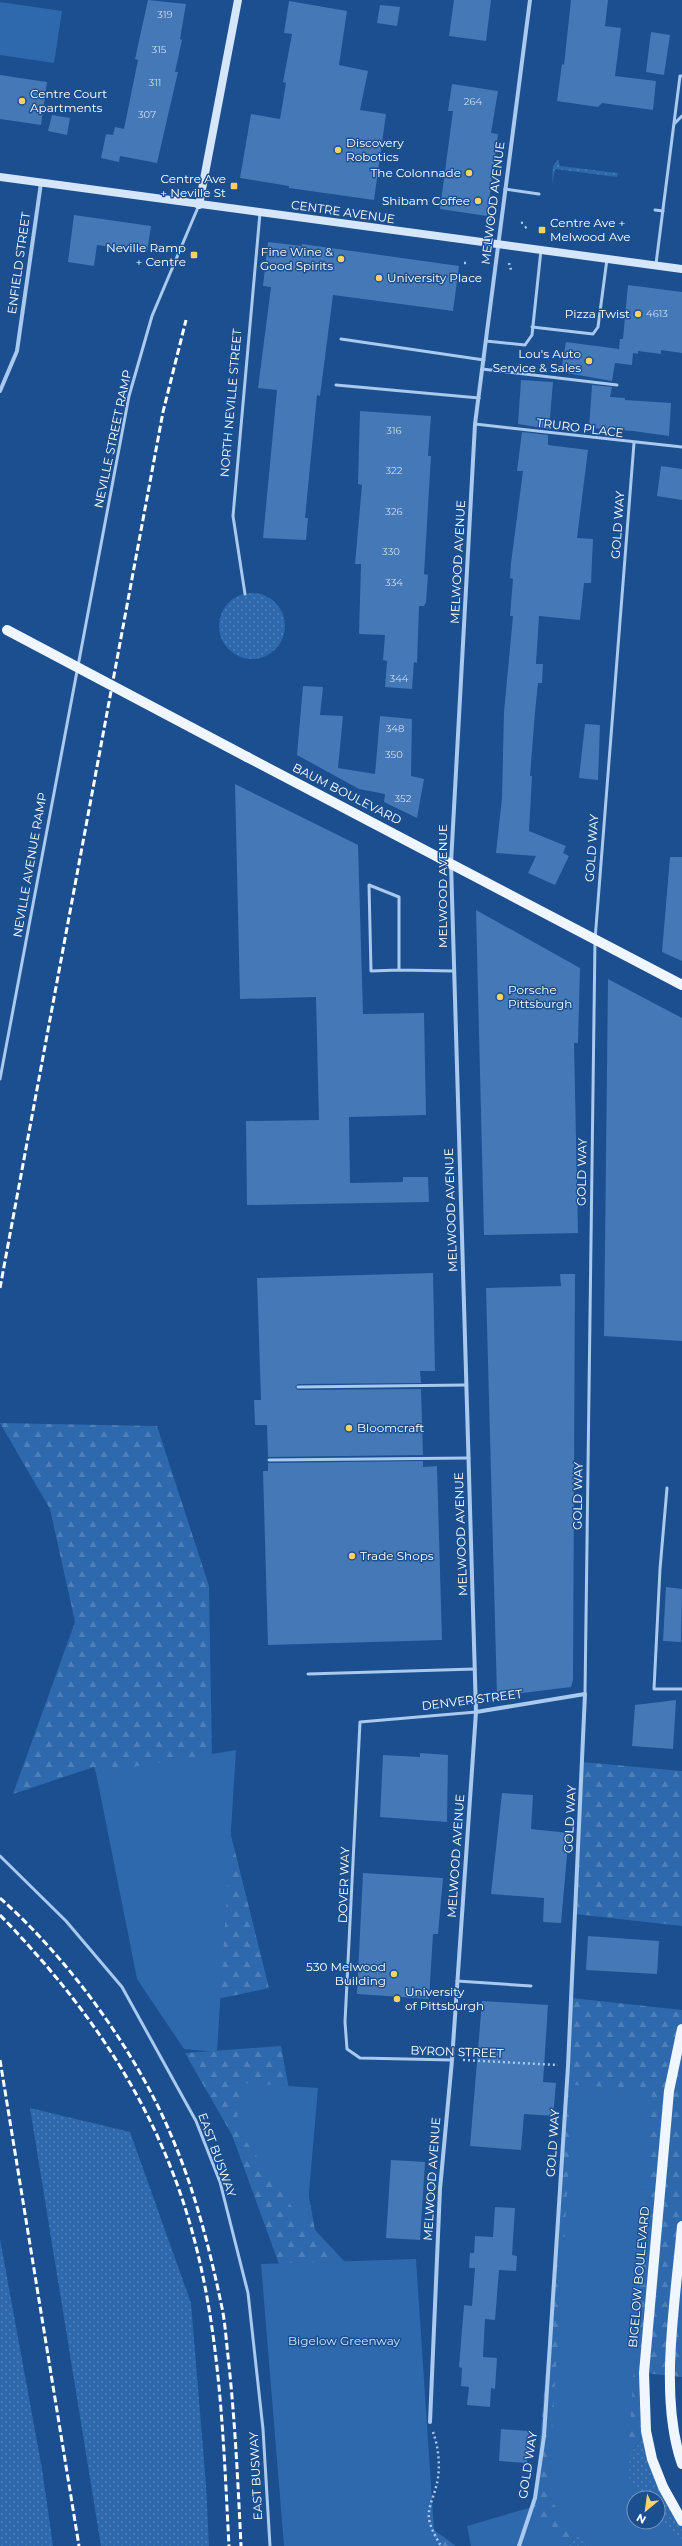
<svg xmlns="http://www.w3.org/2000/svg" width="682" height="2546" viewBox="0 0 682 2546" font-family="Montserrat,sans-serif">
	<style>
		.grass { fill: url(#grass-dots); fill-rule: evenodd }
		.forest { fill: url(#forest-firs) }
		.green { fill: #2e69ad }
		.building { fill: #4478b7 }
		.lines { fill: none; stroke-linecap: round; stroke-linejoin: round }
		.path { stroke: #a9c9ee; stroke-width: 2.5; stroke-dasharray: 2 3; stroke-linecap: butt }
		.lane { stroke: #a9c9ee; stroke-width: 3 }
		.street { stroke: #a9c9ee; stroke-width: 4 }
		.secondary { stroke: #d6e6fa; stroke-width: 8 }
		.primary { stroke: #f0f6ff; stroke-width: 10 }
		.rail { stroke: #fff; stroke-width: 3; stroke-dasharray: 7 3; stroke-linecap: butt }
		.primary-bridge { stroke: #f0f6ff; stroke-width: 10 }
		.poi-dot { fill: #ffd166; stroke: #1b4f8f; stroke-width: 1.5 }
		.labels { text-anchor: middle; stroke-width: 3; stroke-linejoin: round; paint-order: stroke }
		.number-label { font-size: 10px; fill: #d0dded }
		.poi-label { font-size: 12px; fill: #fff; stroke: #1b4f8f; text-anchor: start }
		.street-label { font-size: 12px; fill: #fff; stroke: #1b4f8f }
		.park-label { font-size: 12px; fill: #cfe3fa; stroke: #1b4f8f }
	</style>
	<defs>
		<pattern id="grass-dots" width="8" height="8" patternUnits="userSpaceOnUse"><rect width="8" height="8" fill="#2e69ad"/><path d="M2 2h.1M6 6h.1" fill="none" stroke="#4d80b9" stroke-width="1.8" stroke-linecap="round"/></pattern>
		<pattern id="forest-firs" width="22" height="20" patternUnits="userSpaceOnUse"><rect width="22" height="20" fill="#2e69ad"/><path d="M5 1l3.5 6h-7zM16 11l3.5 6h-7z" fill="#4d80b9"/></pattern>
	</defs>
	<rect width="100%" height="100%" fill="#1b4f8f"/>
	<g class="grass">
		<path d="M558 159 560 166 618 173 617 177 555 169 552 184 553 166Z"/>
		<circle cx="252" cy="626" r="33"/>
		<path d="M30 2108 130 2132 191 2303 206 2485 209 2546H101Z"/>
		<path d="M0 2239 42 2469 53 2546H0Z"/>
		<path d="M646 2431 652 2459 682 2521V2546H568ZM634 2498H658V2522H634Z"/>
	</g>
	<g class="forest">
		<path d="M0 1423 157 1426 209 1586 212 1759 269 1988 172 2009 94 1767 13 1794 75 1622 50 1509Z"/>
		<path d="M582 1762 682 1771V1926L575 1914Z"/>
		<path d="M572 1998 682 2010V2377L644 2373 646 2431 568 2546H519L535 2498 558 2231Z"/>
		<path d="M281 2046 315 2230 390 2310 395 2501 456 2546H302L279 2264 232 2135 185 2053Z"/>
	</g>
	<g class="green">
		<path d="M0 2 62 11 54 63 0 55Z"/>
		<path d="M236 1750 217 2052 184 2049 137 1979 96 1773Z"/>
		<path d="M241 2083 318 2088 306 2227 236 2127Z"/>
		<path d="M574 2085 652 2090 627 2475 645 2498H634V2522H658V2515L682 2546H586L548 2497Z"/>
		<path d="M416 2259 435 2546H284L261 2264Z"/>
		<path d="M529 2508 559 2546H471L467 2526Z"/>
	</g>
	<g class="building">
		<path d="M148 0 186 4 180 39 182 40 175 72H178L157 163 120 156 119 162 101 158 106 134 113 135 115 127 124 129 138 60 135 59Z"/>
		<path d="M454 0H491L486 41 449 36Z"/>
		<path d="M571 0H608L605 26 621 28 615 76 656 81 653 110 602 103 598 107 557 101 562 64 564 65Z"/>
		<path d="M289 1 347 11 339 65 368 71 360 110 386 114 374 200 289 188V186L240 178 251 114 280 119 286 83 283 82 292 34 284 33Z"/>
		<path d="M380 5 400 7 397 26 377 23Z"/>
		<path d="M651 32 670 35 664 75 646 72Z"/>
		<path d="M0 75 47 82 41 125 0 119Z"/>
		<path d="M452 84 498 91 491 133 498 134 487 216 440 209 453 111H448Z"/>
		<path d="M52 115 70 118 67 135 48 131Z"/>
		<path d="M74 215 151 226 147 252 97 245 94 266 68 262Z"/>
		<path d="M268 242 302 246V244L459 266 453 311 333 295 320 396 317 395 305 518H308L306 540 263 538 277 390 258 388 271 287 263 286Z"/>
		<path d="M628 285 682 292V353L661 350V354L638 351V354L633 353 632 365 615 363 612 381 561 372 566 342 619 349 620 339H623Z"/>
		<path d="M521 380 553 382 549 429 518 424Z"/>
		<path d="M592 385 612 387 610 397 625 398V400L671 403 669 436 633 431 589 428Z"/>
		<path d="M360 411 431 416 428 456H431L424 574 428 575 426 602 424 606H419L417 663 414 662 412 689 385 687 387 661 383 660 385 635 359 634 361 564H355L362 485 358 484Z"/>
		<path d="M522 432 548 435V445L588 450 577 538 593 539 591 583H584L580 620 539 616 536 664H543L542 683H538L535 712 530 776H532L529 831 566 846 563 853 569 856 555 885 528 873 536 856 496 853 502 798 504 712 513 616H510L513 579 510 578 511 563 523 471H517Z"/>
		<path d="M661 466 682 469V500L657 496Z"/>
		<path d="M303 686 323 687 320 715 343 716 338 768 375 774 380 716 412 719 411 776 424 779 417 818 384 802 385 794 359 789 297 755Z"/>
		<path d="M585 724 600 725 598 780 579 778Z"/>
		<path d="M235 784 358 845 363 1014 424 1013 426 1115 349 1117 350 1183 403 1182V1177H428L429 1202 247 1205 246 1121 319 1120 316 997 240 999Z"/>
		<path d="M670 857H682V961L662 952Z"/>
		<path d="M476 910 580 968 578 1043H574L578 1233 484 1235Z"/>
		<path d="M608 979 682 1018V1341L604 1336Z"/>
		<path d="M433 1273 435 1371H420L421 1383 298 1384 295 1387 298 1390 421 1389 423 1455 268 1457 267 1425H255L254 1400H261L257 1278Z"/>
		<path d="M560 1274H575L573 1680 571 1687 497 1696 486 1288 561 1286Z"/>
		<path d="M423 1461V1467L437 1466 442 1640 268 1645 263 1471H268V1463Z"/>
		<path d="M666 1587 682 1589 681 1642 663 1641Z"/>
		<path d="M676 1700 673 1749 632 1746 635 1705Z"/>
		<path d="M420 1753 448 1755 447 1822 380 1817 383 1755 420 1757Z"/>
		<path d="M502 1793 533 1795 531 1829 569 1833 561 1923 543 1922 544 1898 491 1894Z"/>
		<path d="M363 1873 443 1878 438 1934H433L429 1999 357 1994Z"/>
		<path d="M588 1936 659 1941 657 1974 586 1970Z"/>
		<path d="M482 2001 548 2005 543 2082 556 2083 553 2116 524 2114 521 2150 470 2146Z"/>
		<path d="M391 2160 425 2162 420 2240 386 2238Z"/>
		<path d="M495 2207 515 2208 512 2255 517 2256 516 2271 499 2270 495 2320 485 2319 483 2357 497 2358 495 2389 491 2388 490 2407 467 2405 469 2387 461 2386 462 2368 459 2367 464 2305 472 2306 475 2268H469L470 2253H474L475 2236 493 2237Z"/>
		<path d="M501 2429 529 2431 527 2463 499 2461Z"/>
	</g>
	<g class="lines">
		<g class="path">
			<path d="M487 223 488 219 491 220"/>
			<path d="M521 223 526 222"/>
			<path d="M525 228 528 225"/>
			<path d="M464 263H469"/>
			<path d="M509 263 511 270"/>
			<path d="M463 2060 558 2065"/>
			<path d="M433 2432C439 2448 441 2470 436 2487 433 2499 426 2511 430 2523 432 2531 437 2539 441 2546"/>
		</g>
		<g class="lane">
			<path d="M675 123 682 116"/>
			<path d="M505 189 539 194"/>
			<path d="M655 210 663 211"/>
			<path d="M656 264 680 76H682"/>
			<path d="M532 327 593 334 598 327 607 259"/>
			<path d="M341 339 484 360"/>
			<path d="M486 341 525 345 532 335 541 250"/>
			<path d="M482 369 617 385"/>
			<path d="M336 385 479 398"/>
			<path d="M475 424 682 447"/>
			<path d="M245 594 233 516 260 213"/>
			<path d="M399 970 371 971 369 885 399 897V970L454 971"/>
			<path d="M0 1079 129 396 152 316 199 205"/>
			<path d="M298 1387 466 1385"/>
			<path d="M269 1460 469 1458"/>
			<path d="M667 1488 660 1569 654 1689H682"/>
			<path d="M308 1674 475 1669"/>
			<path d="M585 1694 595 940 634 443"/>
			<path d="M0 1856 66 1921 122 1987 196 2121 220 2182 248 2293 263 2429 270 2546"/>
			<path d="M457 1981 531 1986"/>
			<path d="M452 2060 360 2058 347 2049 345 2022 360 1722 476 1712"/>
		</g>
		<g class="street">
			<path d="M0 391 17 351 41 183"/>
			<path d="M476 1712 585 1694 568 2066 544 2436 535 2498 519 2546"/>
			<path d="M430 2422 440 2189 452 2060 476 1712 451 863 475 424 530 0"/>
		</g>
		<g class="secondary">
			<path d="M0 177 682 269"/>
			<path d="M199 205 238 0"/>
		</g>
		<g class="primary">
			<path d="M247 757 682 985"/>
			<path d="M682 2029 669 2091 644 2373 646 2431 652 2459 663 2487 682 2521"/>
			<path d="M682 2226C676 2298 658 2396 682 2464"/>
		</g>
		<g class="rail">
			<path d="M0 1288 163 412 186 320"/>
			<path d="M0 1898C68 1958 136 2051 171 2135 194 2188 209 2246 221 2303 225 2320 226 2339 228 2356 235 2419 238 2483 241 2546"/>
			<path d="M0 1915C98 2016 169 2124 200 2263 221 2355 224 2452 229 2546"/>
			<path d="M0 2060 79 2546"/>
		</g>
		<path class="primary-bridge" d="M7 630 247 757"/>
	</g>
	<g class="poi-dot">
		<circle cx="22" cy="101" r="4"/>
		<circle cx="338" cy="150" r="4"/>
		<circle cx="469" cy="173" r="4"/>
		<rect x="230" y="182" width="8" height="8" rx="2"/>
		<circle cx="478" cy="201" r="4"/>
		<rect x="538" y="226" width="8" height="8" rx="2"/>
		<rect x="190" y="251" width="8" height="8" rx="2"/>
		<circle cx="341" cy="259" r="4"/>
		<circle cx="379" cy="278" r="4"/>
		<circle cx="638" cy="314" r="4"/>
		<circle cx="589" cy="361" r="4"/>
		<circle cx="500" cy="997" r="4"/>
		<circle cx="349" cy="1428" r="4"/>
		<circle cx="352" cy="1556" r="4"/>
		<circle cx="394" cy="1974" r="4"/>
		<circle cx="397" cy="1999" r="4"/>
	</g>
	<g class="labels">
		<g class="number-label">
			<text x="165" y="18">319</text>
			<text x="159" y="53">315</text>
			<text x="155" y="86">311</text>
			<text x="473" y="105">264</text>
			<text x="147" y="118">307</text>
			<text x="657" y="317">4613</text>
			<text x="394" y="434">316</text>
			<text x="394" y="474">322</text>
			<text x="394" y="515">326</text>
			<text x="391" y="555">330</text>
			<text x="394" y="586">334</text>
			<text x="399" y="682">344</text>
			<text x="395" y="732">348</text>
			<text x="394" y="758">350</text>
			<text x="403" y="802">352</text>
		</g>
		<g class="poi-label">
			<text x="30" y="98">Centre Court<tspan x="30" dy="14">Apartments</tspan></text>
			<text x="346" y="147">Discovery<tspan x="346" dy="14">Robotics</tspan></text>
			<text x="461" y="177" text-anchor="end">The Colonnade</text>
			<text x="226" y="183" text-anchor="end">Centre Ave<tspan x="226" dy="14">+ Neville St</tspan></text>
			<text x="470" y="205" text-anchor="end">Shibam Coffee</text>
			<text x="550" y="227">Centre Ave +<tspan x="550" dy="14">Melwood Ave</tspan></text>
			<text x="186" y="252" text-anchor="end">Neville Ramp<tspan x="186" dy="14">+ Centre</tspan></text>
			<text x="333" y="256" text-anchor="end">Fine Wine &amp;<tspan x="333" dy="14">Good Spirits</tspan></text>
			<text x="387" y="282">University Place</text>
			<text x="630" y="318" text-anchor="end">Pizza Twist</text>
			<text x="581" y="358" text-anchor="end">Lou's Auto<tspan x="581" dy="14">Service &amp; Sales</tspan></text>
			<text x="508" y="994">Porsche<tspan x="508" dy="14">Pittsburgh</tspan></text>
			<text x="357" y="1432">Bloomcraft</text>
			<text x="360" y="1560">Trade Shops</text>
			<text x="386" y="1971" text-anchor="end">530 Melwood<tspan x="386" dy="14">Building</tspan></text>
			<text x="405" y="1996">University<tspan x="405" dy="14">of Pittsburgh</tspan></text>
		</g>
		<g class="street-label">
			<text transform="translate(493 203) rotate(-83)" y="4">MELWOOD AVENUE</text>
			<text transform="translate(343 212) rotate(8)" y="4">CENTRE AVENUE</text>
			<text transform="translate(19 263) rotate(-82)" y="4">ENFIELD STREET</text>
			<text transform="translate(231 403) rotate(-85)" y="4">NORTH NEVILLE STREET</text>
			<text transform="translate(580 428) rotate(7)" y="4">TRURO PLACE</text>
			<text transform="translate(113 439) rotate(-78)" y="4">NEVILLE STREET RAMP</text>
			<text transform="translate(618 525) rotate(-86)" y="4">GOLD WAY</text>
			<text transform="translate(458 562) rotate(-87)" y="4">MELWOOD AVENUE</text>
			<text transform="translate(347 794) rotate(27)" y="4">BAUM BOULEVARD</text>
			<text transform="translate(592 848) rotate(-86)" y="4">GOLD WAY</text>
			<text transform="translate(30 865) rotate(-80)" y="4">NEVILLE AVENUE RAMP</text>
			<text transform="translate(443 886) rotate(-90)" y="4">MELWOOD AVENUE</text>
			<text transform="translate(582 1172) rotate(-89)" y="4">GOLD WAY</text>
			<text transform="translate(451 1210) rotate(-92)" y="4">MELWOOD AVENUE</text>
			<text transform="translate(578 1496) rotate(-89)" y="4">GOLD WAY</text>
			<text transform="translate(461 1534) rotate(-92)" y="4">MELWOOD AVENUE</text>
			<text transform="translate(472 1700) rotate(-7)" y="4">DENVER STREET</text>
			<text transform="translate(570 1819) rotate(-87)" y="4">GOLD WAY</text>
			<text transform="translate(456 1856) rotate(-86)" y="4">MELWOOD AVENUE</text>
			<text transform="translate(344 1885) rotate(-88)" y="4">DOVER WAY</text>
			<text transform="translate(457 2052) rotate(2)" y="4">BYRON STREET</text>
			<text transform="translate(553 2143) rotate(-86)" y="4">GOLD WAY</text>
			<text transform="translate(217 2155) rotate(70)" y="4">EAST BUSWAY</text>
			<text transform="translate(432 2179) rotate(-86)" y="4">MELWOOD AVENUE</text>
			<text transform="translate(639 2277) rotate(-85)" y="4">BIGELOW BOULEVARD</text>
			<text transform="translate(528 2465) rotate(-81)" y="4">GOLD WAY</text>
			<text transform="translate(256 2476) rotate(-93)" y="4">EAST BUSWAY</text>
		</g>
		<g class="park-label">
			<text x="344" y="2345">Bigelow Greenway</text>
		</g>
	</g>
	<g transform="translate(646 2510) rotate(209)"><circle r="19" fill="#1b4f8f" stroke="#7695bc"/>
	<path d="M0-3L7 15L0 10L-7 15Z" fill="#ffd166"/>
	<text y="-6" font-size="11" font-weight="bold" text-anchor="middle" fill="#ffffff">N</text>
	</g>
</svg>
